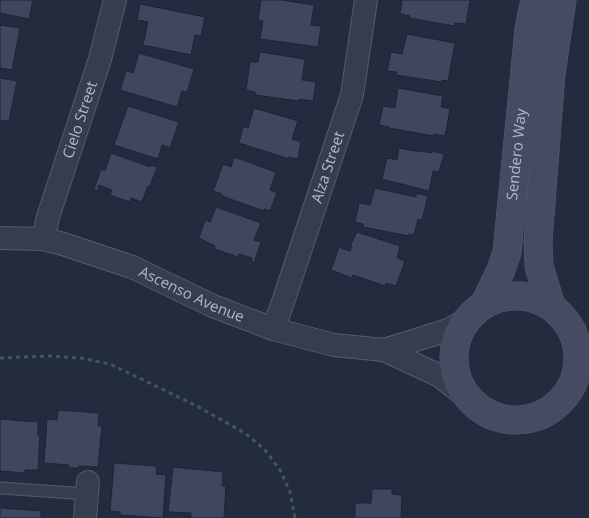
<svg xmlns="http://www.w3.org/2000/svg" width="589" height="518" viewBox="0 0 589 518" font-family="'Open Sans',sans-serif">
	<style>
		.building { fill: #3f475f; stroke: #1e2436 }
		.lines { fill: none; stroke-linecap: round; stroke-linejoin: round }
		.lane-casing { stroke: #555b6d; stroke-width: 13 }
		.street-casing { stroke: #555b6d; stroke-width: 24 }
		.secondary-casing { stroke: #555b6d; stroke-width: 29 }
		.path { stroke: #43565d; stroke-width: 3; stroke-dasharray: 4 4; stroke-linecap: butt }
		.lane { stroke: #373d4f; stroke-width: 11 }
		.street { stroke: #373d4f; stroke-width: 22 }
		.secondary { stroke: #454c62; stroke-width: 28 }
		.labels { text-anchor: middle; stroke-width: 4.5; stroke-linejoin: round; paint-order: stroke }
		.street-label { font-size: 15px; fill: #b3b9ca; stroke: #1c2234 }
	</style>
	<rect width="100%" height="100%" fill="#232b3f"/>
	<g class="building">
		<path d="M0 0H33L29 19 0 13Z"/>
		<path d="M261 0H281L314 5 311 25 321 26 318 47 260 39 263 21 258 20Z"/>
		<path d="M402 0H470L466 24 455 23 454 26 409 18 410 16 400 14Z"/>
		<path d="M140 4 205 17 201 36 195 35 191 55 143 45 148 22 137 20Z"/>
		<path d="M0 25 20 28 12 70 0 68Z"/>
		<path d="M407 34 455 43 448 81 442 80V82L396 75 397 72 387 71 391 52 402 54Z"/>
		<path d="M260 52 305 59 302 80 316 82 313 101 299 99V101L255 95V92L246 90 250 62H258Z"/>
		<path d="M139 53 194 69 187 92 182 91 177 107 120 90 126 71 133 73Z"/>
		<path d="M0 78 17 81 9 121 0 120Z"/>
		<path d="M398 88 443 96 441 107 450 109 445 136 434 134V136L389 128V127L379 125 383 106 395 108Z"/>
		<path d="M128 106 179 122 170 148 162 145 158 159 114 145Z"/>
		<path d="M254 108 298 121 292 139 301 142 298 159 289 157V159L239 143 243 127 248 128Z"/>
		<path d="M399 148 420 152 421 151 432 153V151L444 154 439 172 433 171 429 191 382 179 387 158 397 160Z"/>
		<path d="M111 153 150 167 151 165 157 167 150 186H148L142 202 131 198 130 202 110 195 112 190 99 185 98 191 94 189 101 169 105 171Z"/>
		<path d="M234 157 276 172 270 190 277 193 270 211 264 209V211L222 196V194L213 191 223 164 231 167Z"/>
		<path d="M375 188 416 197V193L428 196 422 220 418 219 414 235 409 234V236L363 227V224L355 222 359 203 370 205Z"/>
		<path d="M216 207 261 223 254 240 261 242 254 263 251 261 252 258 239 254 238 257 214 249 215 246 199 238 205 220 210 222Z"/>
		<path d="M357 232 400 246 397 258 405 261 396 286 386 283 385 286 353 275 352 278 331 270 339 247 350 251 352 246H350Z"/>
		<path d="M58 410 99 413 98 426H102L98 467 79 466V468H68L69 465 44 463 47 419 57 420Z"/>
		<path d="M0 419 38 422V435H40L38 470H25V473L0 471Z"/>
		<path d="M114 463 157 466 156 474 166 475 163 518 120 515V512L110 511Z"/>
		<path d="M173 467 223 472 222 486H226L224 518H191V513L168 512Z"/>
		<path d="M372 489H392V494L402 495 401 518H355V503H371Z"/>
		<path d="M0 508 41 511V518H0Z"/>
	</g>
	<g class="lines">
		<defs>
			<path id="lane" d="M0 488 87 494"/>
			<g id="street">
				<path id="s1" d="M0 238 43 239 63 244 132 267 213 306 273 329 334 345 384 350 440 376 469 399"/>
				<path id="s2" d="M43 239 48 217 100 59 115 0"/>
				<path id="s3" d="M273 329 282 305 352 95 366 0"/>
				<path d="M384 350 448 330 468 319"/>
				<path d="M85 518 88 482"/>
			</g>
			<g id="secondary">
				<circle cx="516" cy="358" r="62"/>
				<path id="s4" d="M484 305 501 270 507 252 529 29 535 0"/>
				<path d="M551 306 539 266 538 242 551 74 562 0"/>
			</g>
		</defs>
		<use href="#lane" class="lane-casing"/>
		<use href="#street" class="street-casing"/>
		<use href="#secondary" class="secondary-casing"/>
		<path class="path" d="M0 358 47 356 81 358 110 364 195 405 245 433 265 450 280 470 290 492 295 518"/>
		<use href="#lane" class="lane"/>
		<use href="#street" class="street"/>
		<use href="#secondary" class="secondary"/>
	</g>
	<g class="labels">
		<g class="street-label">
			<text dy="5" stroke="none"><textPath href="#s2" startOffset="125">Cielo Street</textPath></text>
			<text dy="5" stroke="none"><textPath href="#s4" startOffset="156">Sendero Way</textPath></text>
			<text dy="5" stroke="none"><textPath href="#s3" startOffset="171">Alza Street</textPath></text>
			<text dy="5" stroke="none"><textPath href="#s1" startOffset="202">Ascenso Avenue</textPath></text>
		</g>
	</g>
</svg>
